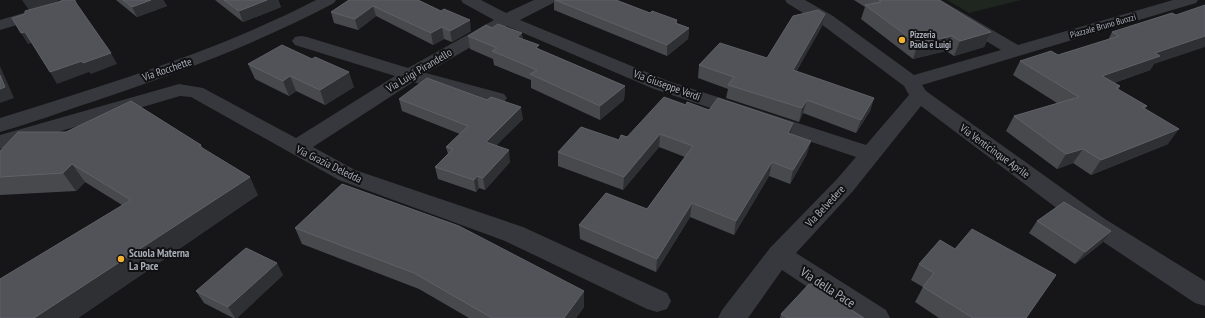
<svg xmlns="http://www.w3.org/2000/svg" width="1205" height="318" viewBox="0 0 1205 318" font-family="'PT Sans Narrow',sans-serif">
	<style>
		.green { fill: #1e261f }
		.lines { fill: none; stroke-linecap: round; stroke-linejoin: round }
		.minor { fill: #37383d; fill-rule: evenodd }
		.wall { fill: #47494d }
		.shaded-wall { fill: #2f3033 }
		.building { fill: #525359; stroke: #5f6168 }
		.poi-dot { fill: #f2b134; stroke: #111113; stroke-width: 1.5 }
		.labels { text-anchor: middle; stroke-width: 4; stroke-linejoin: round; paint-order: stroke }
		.far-street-label { font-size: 9px; fill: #a8adb8; stroke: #111113 }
		.far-poi-label { font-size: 9px; font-weight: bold; fill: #a8adb8; stroke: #111113; text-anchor: start }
		.street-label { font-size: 11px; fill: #a8adb8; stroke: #111113 }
		.poi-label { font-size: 11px; font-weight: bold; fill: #a8adb8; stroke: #111113; text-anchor: start }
		.near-street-label { font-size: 13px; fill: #a8adb8; stroke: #111113 }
	</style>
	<rect width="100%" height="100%" fill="#161618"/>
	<path class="green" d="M947 0H1021L969 13Z"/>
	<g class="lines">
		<g class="minor">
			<path d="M60 0H76L77 5 75 8 0 30V20L60 2Z"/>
			<path d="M316 0H336L334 3C257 44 177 73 95 101 64 111 32 123 0 132V118C107 84 215 52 316 0Z"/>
			<path d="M461 0H481L506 13 534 0H555L553 3 520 20 668 81 866 145 909 95 904 86 821 24 787 3 785 0H805L833 16 914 75 1001 50 923 3 921 0H941L1018 45 1173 0H1198L1196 3 922 85 926 91 1105 219 1205 281V306L1195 303 1087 231 921 106 853 191 796 253 886 310 890 318H854L782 270 748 318H718L722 310 770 248 837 179 856 157 654 89 507 26 426 73 504 94 507 98 504 102 497 104 413 82 313 147 355 170 523 227 667 293 671 301 667 309 657 312 647 309 505 241 339 180 191 97 180 96 0 149V135L179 84 203 88 296 138 395 76 295 45 292 41 295 37 301 36 307 37 408 68 494 20 463 3Z"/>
		</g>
	</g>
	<g class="wall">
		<path d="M116 0H163L167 6 137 17Z"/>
		<path d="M215 0H278L281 7 243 22Z"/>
		<path d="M349 0H418L471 31 452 42 444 39 433 45 376 16 358 30 334 23 331 12Z"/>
		<path d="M554 0H616L650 13 677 20V23L689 28 688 39 667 56 554 10Z"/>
		<path d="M854 0H939L991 32 984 47 954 56 946 51 913 59 861 19 865 7Z"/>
		<path d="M1172 13 1154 64 1150 70 1114 83 1120 86 1118 90 1147 106 1145 109 1168 144 1091 175 1073 163 1057 169 1006 131 1014 116 1057 103 1013 75 1020 61 1058 55 1108 40 1112 32Z"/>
		<path d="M822 26 796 72 874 98 870 111 856 133 803 113 799 122 726 98 728 89 698 78 699 65 767 58Z"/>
		<path d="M492 28 523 39 539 49 625 86 624 100 600 120 531 88V80L494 65 493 59 470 49 468 36Z"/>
		<path d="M248 64 354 87 325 105 296 91 289 96 255 79Z"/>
		<path d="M399 99 523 119 496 145 510 162 485 190 479 188 476 192 438 179 435 167 448 154 446 147 460 134 402 111Z"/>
		<path d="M686 105 709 110 791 134 807 154 790 184 769 176 734 235 690 217 656 272 580 239 579 225 647 209 685 157 659 147 623 190 558 166V152L619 140 627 137Z"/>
		<path d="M201 145 203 149 258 195 78 318H0L122 205 85 182 76 191 0 195V151Z"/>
		<path d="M1037 221 1102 243 1075 264 1029 233Z"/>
		<path d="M295 228 584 307 576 318H469L419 289 302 244Z"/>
		<path d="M919 264 1026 318H939L915 302 923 287 911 280Z"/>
		<path d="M283 275 237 318H233L204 303 196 291Z"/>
		<path d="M781 314 864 318H780Z"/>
	</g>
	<g class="shaded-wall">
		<path d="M22 0H59L58 1 29 10Z"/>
		<path d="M151 0H163L167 6 137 17 132 7Z"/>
		<path d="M267 0H278L281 7 243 22 239 11Z"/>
		<path d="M373 6 376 16 358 30 355 19Z"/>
		<path d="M825 14 822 26 790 83 793 70Z"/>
		<path d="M470 20 471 31 452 42 450 31Z"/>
		<path d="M442 27 444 39 433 45 431 33Z"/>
		<path d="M689 28 688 39 667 56V45Z"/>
		<path d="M25 32 32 43 28 44 21 33Z"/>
		<path d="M991 32 984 47 954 56 960 41Z"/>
		<path d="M522 33 524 46 517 37Z"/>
		<path d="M952 36 946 51 913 59 918 44Z"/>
		<path d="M1205 36V47L1154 64 1150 70 1093 90 1102 76 1155 53Z"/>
		<path d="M111 53 117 64 91 74 89 72 57 84 50 72 82 61Z"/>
		<path d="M0 66 14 98 0 103Z"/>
		<path d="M349 72 354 87 325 105 320 90Z"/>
		<path d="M290 76 296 91 289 96 283 81Z"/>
		<path d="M625 86 624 100 600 120V106Z"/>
		<path d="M874 98 870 111 856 133 861 120Z"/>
		<path d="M807 100 803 113 799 122 802 108Z"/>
		<path d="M521 107 523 119 488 154 486 142Z"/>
		<path d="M793 123 790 136 788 133Z"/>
		<path d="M1179 129 1168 144 1091 175 1101 160Z"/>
		<path d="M660 134 659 147 623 190 624 177Z"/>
		<path d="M811 141 807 154 790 184 793 170Z"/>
		<path d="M1083 149 1073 163 1057 169 1066 154Z"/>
		<path d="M509 150 510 162 485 190 483 178Z"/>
		<path d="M772 162 769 176 734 235 736 221Z"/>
		<path d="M72 164 85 182 76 191 63 173Z"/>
		<path d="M477 176 479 188 476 192 474 180Z"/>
		<path d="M250 177 258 195 78 318H34Z"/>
		<path d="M692 203 690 217 656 272 657 259Z"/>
		<path d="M1111 231 1102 243 1075 264 1085 252Z"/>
		<path d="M277 263 283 275 237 318H235L228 307Z"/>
		<path d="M584 291V307L576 318H564Z"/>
	</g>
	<g class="building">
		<path d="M65 0H74L111 53 83 63 82 61 50 72 25 32 21 33 12 18 25 14V11Z"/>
		<path d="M123 0H151L132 7Z"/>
		<path d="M224 0H267L239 11Z"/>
		<path d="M349 0H418L441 11 444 9 470 20 450 31 442 27 431 33 373 6 355 19 331 12Z"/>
		<path d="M555 0H616L650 13 652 11 677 20 675 23 689 28 667 45Z"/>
		<path d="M879 0H939L991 32 960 41 952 36 918 44 865 5 881 2Z"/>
		<path d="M1205 5V36L1155 53 1160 56 1102 76 1120 86 1116 88 1147 106 1142 107 1179 129 1101 160 1083 149 1066 154 1014 116 1079 97 1020 61 1051 51 1058 55 1119 36 1112 32 1172 13 1176 15Z"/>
		<path d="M818 10 825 14 793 70 874 98 861 120 807 100 802 108 728 85 734 77 699 65 720 43 767 58 793 16Z"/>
		<path d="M498 24 522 33 517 37 539 45 536 48 625 86 600 106 530 74 537 70 492 51 497 48 468 36 486 25 492 28Z"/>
		<path d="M282 45 312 59 315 57 349 72 320 90 290 76 283 81 248 64Z"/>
		<path d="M0 75 5 87 0 89Z"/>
		<path d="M427 78 487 100 491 97 521 107 486 142 509 150 483 178 477 176 474 180 435 167 453 149 446 147 468 126 399 99Z"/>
		<path d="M664 97 686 105 687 102 709 110 718 98 793 123 788 133 811 141 793 170 772 162 736 221 692 203 657 259 579 225 606 193 647 209 693 146 660 134 624 177 558 152 581 127 619 140 621 135 627 137Z"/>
		<path d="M131 101 201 145 199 146 250 177 34 318H0V279L131 200 72 164 63 173 0 177V151L18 132H66Z"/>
		<path d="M342 184 459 226 584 291 564 318H492L414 273 295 228Z"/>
		<path d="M1064 202 1111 231 1085 252 1037 221Z"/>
		<path d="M972 229 1056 275 1026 318H973L923 287 934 273 919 264 940 240 955 249Z"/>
		<path d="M246 248 277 263 228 307 196 291Z"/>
		<path d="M810 283 864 318H788L781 314Z"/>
	</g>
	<g class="poi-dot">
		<circle cx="902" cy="40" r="4"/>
		<circle cx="121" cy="259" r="4"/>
	</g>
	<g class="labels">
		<g class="far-street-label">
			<text transform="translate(1103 26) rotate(-16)" y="3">Piazzale Bruno Buozzi</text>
		</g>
		<g class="far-poi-label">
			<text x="910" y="38">Pizzeria<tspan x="910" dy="10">Paola e Luigi</tspan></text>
		</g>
		<g class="street-label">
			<text transform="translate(167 69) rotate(-19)" y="4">Via Rocchette</text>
			<text transform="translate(419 70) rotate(-31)" y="4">Via Luigi Pirandello</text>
			<text transform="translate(667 85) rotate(20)" y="4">Via Giuseppe Verdi</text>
			<text transform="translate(995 151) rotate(36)" y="4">Via Venticinque Aprile</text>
			<text transform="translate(329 164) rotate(26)" y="4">Via Grazia Deledda</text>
			<text transform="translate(825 206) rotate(-47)" y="4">Via Belvedere</text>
		</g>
		<g class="poi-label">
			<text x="129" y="257">Scuola Materna<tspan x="129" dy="13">La Pace</tspan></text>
		</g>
		<g class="near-street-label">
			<text transform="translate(828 287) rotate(33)" y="5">Via della Pace</text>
		</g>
	</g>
</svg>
